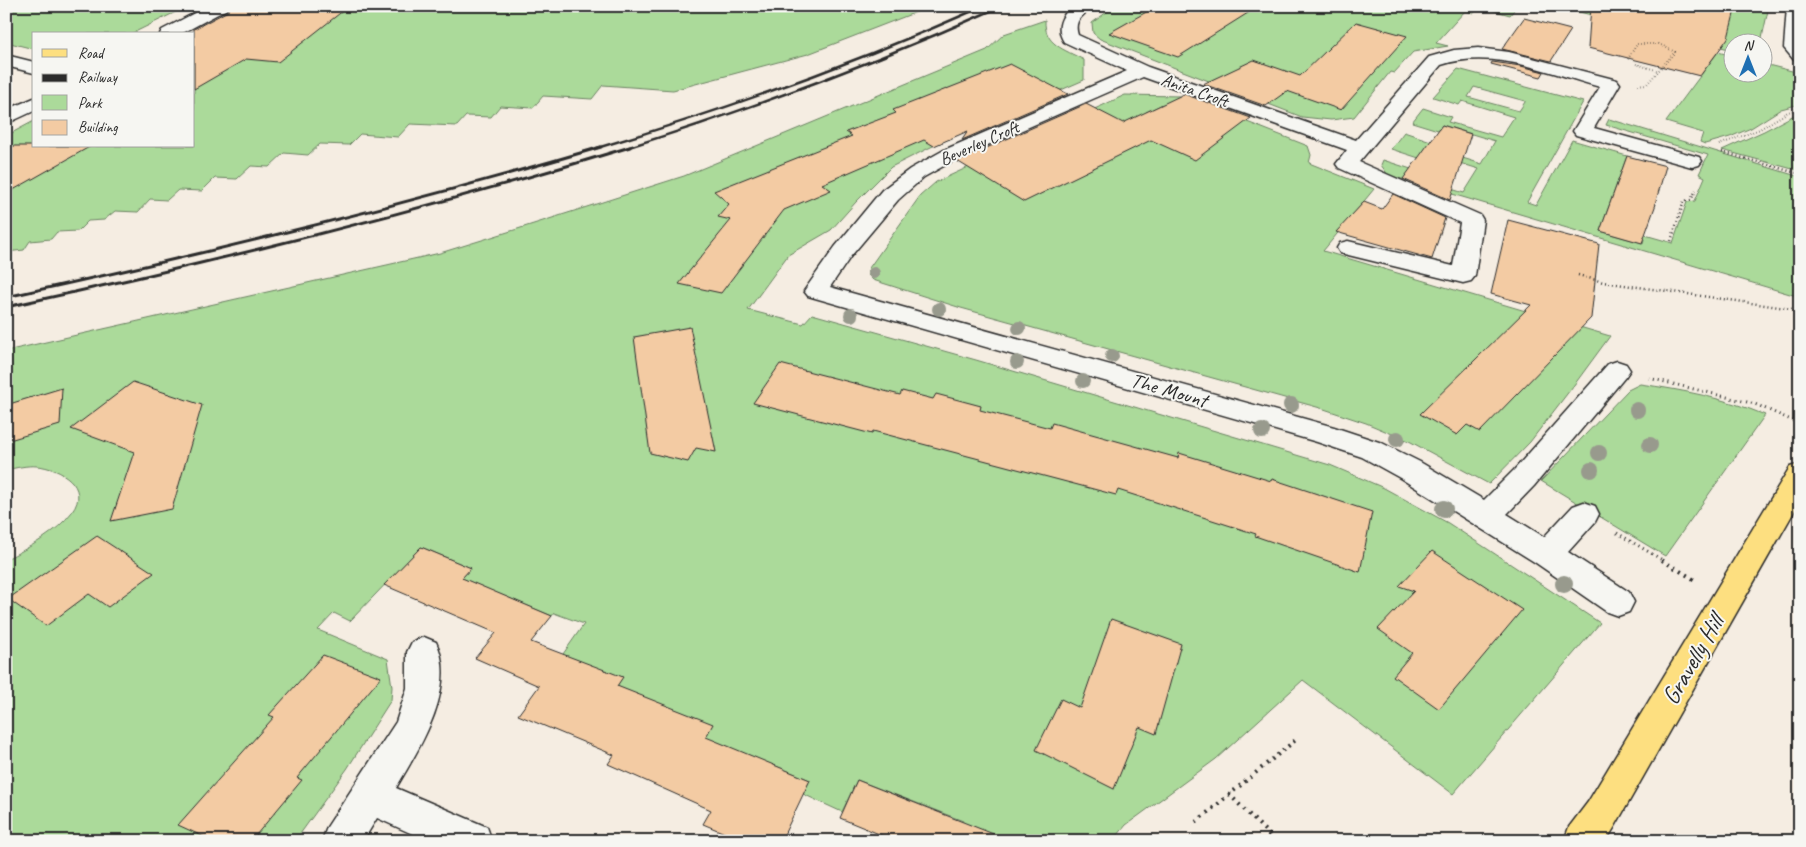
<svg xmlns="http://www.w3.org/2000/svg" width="1806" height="847" viewBox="0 0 1806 847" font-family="Caveat,sans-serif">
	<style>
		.green { fill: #abda9a; stroke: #6b8262; fill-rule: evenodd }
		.building { fill: #f3cba3; stroke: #2b2b2b }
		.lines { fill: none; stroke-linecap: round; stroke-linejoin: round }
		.minor-casing { stroke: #2b2b2b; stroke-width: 3 }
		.major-casing { stroke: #2b2b2b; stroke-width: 3 }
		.path-far3 { stroke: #2b2b2b; stroke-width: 2; stroke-dasharray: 0.5 2.5; stroke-linecap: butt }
		.path-far2 { stroke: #2b2b2b; stroke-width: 2.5; stroke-dasharray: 1 3; stroke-linecap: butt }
		.path-far1 { stroke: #2b2b2b; stroke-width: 3; stroke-dasharray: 1 4; stroke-linecap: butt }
		.path { stroke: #2b2b2b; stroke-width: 4; stroke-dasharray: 2 5; stroke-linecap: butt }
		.minor { fill: #f6f6f2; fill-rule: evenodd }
		.major { fill: #fddf80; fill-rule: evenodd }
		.rail-far1 { stroke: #2b2b2b; stroke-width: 2.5 }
		.rail { stroke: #2b2b2b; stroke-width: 3 }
		.tree { fill: #989a8d }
		.labels { text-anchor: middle; stroke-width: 4; stroke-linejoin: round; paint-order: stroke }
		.far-street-label { font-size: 18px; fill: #2b2b2b; stroke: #f6f6f2 }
		.street-label { font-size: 21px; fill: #2b2b2b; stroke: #f6f6f2 }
		.near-street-label { font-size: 25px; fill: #2b2b2b; stroke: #f6f6f2 }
	</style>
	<rect width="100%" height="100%" fill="#f5ede2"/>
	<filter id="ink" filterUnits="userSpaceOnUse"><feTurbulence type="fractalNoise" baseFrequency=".02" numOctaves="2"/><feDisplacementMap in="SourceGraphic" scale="10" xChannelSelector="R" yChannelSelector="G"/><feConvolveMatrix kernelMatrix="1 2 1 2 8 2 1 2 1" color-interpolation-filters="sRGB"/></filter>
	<g filter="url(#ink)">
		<g class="green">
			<path d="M6 6H188L131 34H34V49L6 42Z"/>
			<path d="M254 6H932L808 54 673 90 603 85 592 99 543 96 533 108 500 106 491 117 466 116 457 126 410 124 398 137 360 134 349 145 320 144 308 155 284 153 269 167 251 166 237 179 215 178 202 191 178 190 167 200 150 199 138 212 115 211 104 220 88 221 78 231 57 232 51 239 30 241 24 250 6 252V136L34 121V146H194V38Z"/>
			<path d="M1115 6H1517L1510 15 1480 7 1474 13 1465 11 1436 43 1448 46 1413 52 1394 73 1390 72 1354 117 1331 120 1302 117 1100 39 1093 33 1092 23Z"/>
			<path d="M1555 6H1769L1761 42H1734L1733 50Z"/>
			<path d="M1045 20C1044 45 1064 49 1084 60V80L939 143 891 167 856 202 831 230 788 255 748 310 803 324 812 314 976 360 1330 465 1384 488 1448 523 1600 623 1453 794 1303 680 1216 759 1126 825 1113 841H956L963 821 857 780 842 812 803 794 810 780 776 766 635 721 563 654 584 624 554 613 552 616 470 582 462 578 471 568 421 547 350 621 334 613 318 630 388 659 392 687 391 700 347 769 295 841H6V559C29 548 56 533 72 512 91 486 60 468 37 466 27 465 15 468 6 470V351L440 253 524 227 684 176 987 50 1004 34Z"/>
			<path d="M1718 52 1733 56 1734 72H1764V64L1800 73V104L1781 109 1751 128 1730 137 1705 144 1700 142 1703 133 1666 122Z"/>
			<path d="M1458 69 1583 102 1527 202 1536 205 1572 140 1627 156 1600 231 1643 243 1645 235 1673 243 1687 202 1695 201 1705 177 1699 174 1708 155 1606 125 1609 119 1800 177V297L1388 175 1381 165 1383 160 1411 169 1407 175 1464 193 1479 169 1424 152 1419 158 1391 149 1404 132 1431 141 1427 147 1482 164 1495 141 1442 125 1438 130 1412 122 1423 108 1451 117 1448 122 1501 137 1514 117 1462 101 1459 105 1433 97ZM1474 87 1525 101V102L1519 111 1468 97Z"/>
			<path d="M1125 95 1181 96 1308 146 1311 155 1309 163 1374 189 1323 251 1610 336 1577 381 1530 442 1489 484 1409 441 1366 423 1324 409 961 308 873 280 868 275 869 268 920 196 936 182ZM1163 104 1201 123 1146 112Z"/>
			<path d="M1800 112V171L1722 150 1764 131Z"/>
			<path d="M1640 384C1682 390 1725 398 1765 415L1665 556 1541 481 1628 390Z"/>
		</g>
		<g class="building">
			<path d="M231 6H349L278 62 246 59 194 89V29L228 11Z"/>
			<path d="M1157 6H1259L1178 57 1109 33Z"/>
			<path d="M1591 6H1736L1728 38 1700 76 1588 48Z"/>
			<path d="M1524 18 1571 30 1551 61 1502 49Z"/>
			<path d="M1356 22 1407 36 1341 110 1287 91 1266 106 1203 84 1254 60 1300 76Z"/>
			<path d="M1492 62 1521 66 1544 72 1541 77 1491 64Z"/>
			<path d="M1010 64 1068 94 962 140 968 131 934 146 924 140 822 184 831 190 784 210 721 293 679 284 731 220 718 217 729 204 714 191 852 136 846 132 896 113 893 110Z"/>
			<path d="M1184 94 1251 118 1195 160 1151 140 1024 202 957 161 1086 104 1123 123Z"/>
			<path d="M1442 125 1471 134 1450 200 1403 179Z"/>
			<path d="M6 146H91L6 194Z"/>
			<path d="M1627 156 1666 166 1655 204H1656L1642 243 1600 231Z"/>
			<path d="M1393 194 1445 218 1432 259 1336 232 1364 202 1382 209Z"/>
			<path d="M1508 220 1599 244 1591 318 1480 432 1467 425 1457 435 1420 414 1531 305 1491 294Z"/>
			<path d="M690 327 716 452 696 448 688 462 650 453 634 337Z"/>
			<path d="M780 364 900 395 902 391 933 399 936 394 981 406 980 410 1050 428 1052 423 1178 458 1179 453 1271 481 1272 479 1372 512 1360 572 1255 536 1256 534 1118 490 1116 495 873 431 872 434 753 403Z"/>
			<path d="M133 382 202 405 172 509 111 521 134 452 71 429Z"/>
			<path d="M62 388 60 425 6 441V405Z"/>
			<path d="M97 536 154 573 108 607 89 594 46 626 8 599Z"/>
			<path d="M421 547 471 568 462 578 552 616 531 642 623 677 617 686 713 724 706 737 810 780 781 841H744L703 824 711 810 608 764 614 755 518 715 539 686 475 658 496 633 384 585Z"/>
			<path d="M1432 551 1522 610 1439 709 1393 676 1412 653 1378 629 1414 591 1399 586Z"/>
			<path d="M1111 619 1181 644 1156 734 1139 727 1114 789 1036 750 1061 699 1080 708Z"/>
			<path d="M323 655 381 677 297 778 302 780 251 841H213L178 825 274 717 269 715Z"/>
			<path d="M857 780 1006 839V841H896L840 818Z"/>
		</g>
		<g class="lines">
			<defs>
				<g id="minor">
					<path d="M208 6H229L227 9 181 34H160L162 30Z"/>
					<path d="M1073 6H1092C1083 17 1073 19 1078 35L1148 67 1356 140 1429 57 1454 50 1478 48 1509 52 1617 80 1620 84 1594 128 1699 157 1702 161 1699 165 1692 167 1576 135 1573 131 1600 87C1550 73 1493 48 1441 65L1359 162 1480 215 1483 220 1475 276 1471 281 1463 283 1340 253 1337 248 1340 243 1348 241 1453 266 1460 223 1339 168 1336 164 1347 150 1143 77 958 158 924 177 898 200 851 256 830 287 1334 427 1382 443 1420 462 1484 500 1514 470 1608 364 1617 361 1626 364 1630 370 1626 376 1534 486 1507 514 1544 537 1573 506 1584 502 1595 506 1599 514 1595 522 1568 552 1629 592 1634 602 1629 612 1618 616 1607 612 1536 563 1400 478 1362 457 1317 442 808 296 804 291 835 247 882 190 910 169 944 150 1127 71 1064 42C1055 28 1061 15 1073 6Z"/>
					<path d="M1787 6H1800V61L1794 60 1784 48Z"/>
					<path d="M6 55 34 62V73L6 66Z"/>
					<path d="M34 98V111L6 124V110Z"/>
					<path d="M424 637 436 642C458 688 419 749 396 788L487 827 492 841H428L377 818 363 841H322L327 827 396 722 407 688V652L412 642Z"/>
				</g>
				<path id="major" d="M1800 464V501L1614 828 1606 841H1564L1569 827 1588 802 1790 467Z"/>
			</defs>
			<use href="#minor" class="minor-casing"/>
			<use href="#major" class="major-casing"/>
			<g class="path-far3">
				<path d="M1628 59 1637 44H1659L1675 52 1647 84 1638 85"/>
				<path d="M1636 64 1659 71"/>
				<path d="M1719 145 1760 129 1788 112 1800 108"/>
			</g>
			<g class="path-far2">
				<path d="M1722 152 1800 174"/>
				<path d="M1671 241 1684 201 1691 200 1696 190"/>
				<path d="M1578 275 1603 282 1800 310"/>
			</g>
			<g class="path-far1">
				<path d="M1649 378 1755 404 1800 424"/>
				<path d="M1617 533 1664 561"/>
			</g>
			<g class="path">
				<path d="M1662 560 1695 580"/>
				<path d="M1229 794 1275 841"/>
				<path d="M1196 822 1298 738"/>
			</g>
			<use href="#minor" class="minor"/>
			<use href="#major" class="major"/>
			<g class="rail-far1">
				<path d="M597 148C728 109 858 62 984 6"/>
				<path d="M626 148C754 108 879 61 1002 6"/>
			</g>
			<g class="rail">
				<path d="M6 297C206 254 404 205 601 147"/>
				<path d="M6 307C216 262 425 210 630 147"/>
			</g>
		</g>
		<g class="tree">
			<circle cx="874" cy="273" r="6"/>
			<circle cx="939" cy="309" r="7"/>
			<circle cx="851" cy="315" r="7"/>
			<circle cx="1019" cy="328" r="7"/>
			<circle cx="1112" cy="356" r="7"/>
			<circle cx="1017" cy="362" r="7"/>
			<circle cx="1083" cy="381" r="7"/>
			<circle cx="1291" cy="405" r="8"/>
			<circle cx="1637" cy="410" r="8"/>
			<circle cx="1262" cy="431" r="8"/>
			<circle cx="1397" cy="439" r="8"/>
			<circle cx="1650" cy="445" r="8"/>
			<circle cx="1599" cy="453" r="8"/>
			<circle cx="1591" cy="470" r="8"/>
			<circle cx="1444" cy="509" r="9"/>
			<circle cx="1564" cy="584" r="9"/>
		</g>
	</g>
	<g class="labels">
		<g class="far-street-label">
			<text transform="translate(1195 90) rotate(19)" y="6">Anita Croft</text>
			<text transform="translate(979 143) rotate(-24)" y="6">Beverley Croft</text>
		</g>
		<g class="street-label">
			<text transform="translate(1169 390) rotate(16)" y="7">The Mount</text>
		</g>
		<g class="near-street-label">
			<text transform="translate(1692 659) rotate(-60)" y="9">Gravelly Hill</text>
		</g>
	</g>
	<rect width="1806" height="847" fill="none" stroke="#f6f6f2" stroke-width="25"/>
	<rect x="12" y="12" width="1781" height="822" fill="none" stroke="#2b2b2b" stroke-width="2" filter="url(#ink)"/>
	<rect x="32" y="32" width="162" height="115" fill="#f6f6f2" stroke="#a5a5a2"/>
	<rect x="42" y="49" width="25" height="8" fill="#fddf80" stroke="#a5a5a2"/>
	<text x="78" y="58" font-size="15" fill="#2b2b2b">Road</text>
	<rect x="42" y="74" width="25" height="8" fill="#2b2b2b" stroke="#a5a5a2"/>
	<text x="78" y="82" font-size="15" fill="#2b2b2b">Railway</text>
	<rect x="42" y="95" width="25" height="15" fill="#abda9a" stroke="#a5a5a2"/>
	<text x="78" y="108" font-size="15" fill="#2b2b2b">Park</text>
	<rect x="42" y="120" width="25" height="15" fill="#f3cba3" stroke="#a5a5a2"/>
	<text x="78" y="132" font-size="15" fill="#2b2b2b">Building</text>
	<g transform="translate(1748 58)"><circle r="24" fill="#f6f6f2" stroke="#a5a5a2"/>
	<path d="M0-4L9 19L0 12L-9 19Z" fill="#1f6fb2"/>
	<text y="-8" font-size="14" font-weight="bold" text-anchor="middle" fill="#2b2b2b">N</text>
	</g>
</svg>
